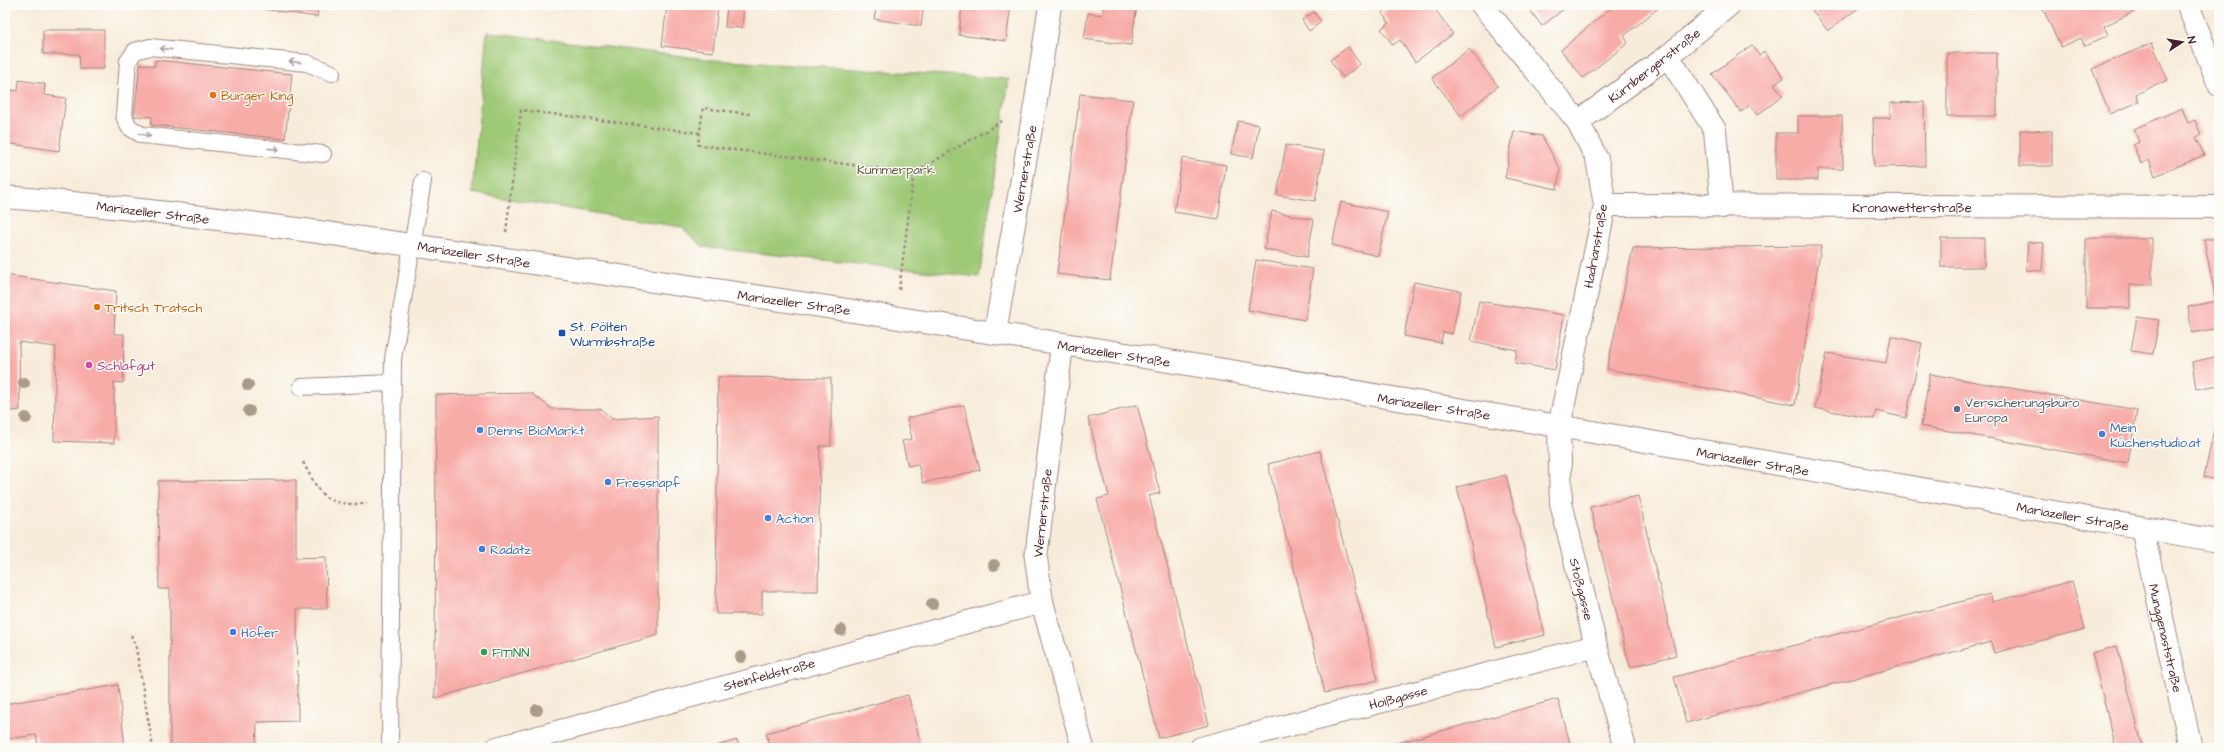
<svg xmlns="http://www.w3.org/2000/svg" width="2224" height="753" viewBox="0 0 2224 753" font-family="'Architects Daughter',sans-serif">
	<style>
		.green { fill: #9ec976; stroke: #747450 }
		.building { fill: #f8aca8 }
		.lines { fill: none; stroke-linecap: round; stroke-linejoin: round }
		.lane-casing { stroke: #a08682; stroke-width: 18 }
		.street-casing { stroke: #a08682; stroke-width: 24 }
		.primary-casing { stroke: #a08682; stroke-width: 24 }
		.path { stroke: #a08682; stroke-width: 2.5; stroke-dasharray: 3 3; stroke-linecap: butt }
		.lane { stroke: #fff; stroke-width: 16 }
		.street { stroke: #fff; stroke-width: 22 }
		.primary { stroke: #fff; stroke-width: 22 }
		.tree { fill: #a89c88 }
		.oneway { stroke: #ae9aa0 }
		.food-dot { fill: #e8710a; stroke: #fdfcf7; stroke-width: 1.5 }
		.transit-dot { fill: #1a4fb4; stroke: #fdfcf7; stroke-width: 1.5 }
		.hotel-dot { fill: #d1479c; stroke: #fdfcf7; stroke-width: 1.5 }
		.service-dot { fill: #5c6f8a; stroke: #fdfcf7; stroke-width: 1.5 }
		.shop-dot { fill: #3f7fe0; stroke: #fdfcf7; stroke-width: 1.5 }
		.leisure-dot { fill: #2e9e5b; stroke: #fdfcf7; stroke-width: 1.5 }
		.labels { text-anchor: middle; stroke-width: 3; stroke-linejoin: round; paint-order: stroke }
		.street-label { font-size: 13px; fill: #4a1f2b; stroke: #fdfcf7 }
		.food-label { font-size: 13px; fill: #c56008; stroke: #fdfcf7; text-anchor: start }
		.park-label { font-size: 13px; fill: #675a45; stroke: #fdfcf7 }
		.transit-label { font-size: 13px; fill: #164399; stroke: #fdfcf7; text-anchor: start }
		.hotel-label { font-size: 13px; fill: #b23c85; stroke: #fdfcf7; text-anchor: start }
		.service-label { font-size: 13px; fill: #4e5e75; stroke: #fdfcf7; text-anchor: start }
		.shop-label { font-size: 13px; fill: #366cbe; stroke: #fdfcf7; text-anchor: start }
		.leisure-label { font-size: 13px; fill: #27864d; stroke: #fdfcf7; text-anchor: start }
	</style>
	<rect width="100%" height="100%" fill="#fdfcf7"/>
	<filter id="ink" filterUnits="userSpaceOnUse"><feTurbulence type="fractalNoise" baseFrequency=".025" numOctaves="2"/><feDisplacementMap in="SourceGraphic" scale="8" xChannelSelector="R" yChannelSelector="G"/><feConvolveMatrix kernelMatrix="1 2 1 2 8 2 1 2 1" color-interpolation-filters="sRGB"/></filter>
	<filter id="wash" filterUnits="userSpaceOnUse"><feTurbulence type="fractalNoise" baseFrequency=".012" numOctaves="4" result="noise"/><feDisplacementMap in="SourceGraphic" scale="16" xChannelSelector="R" yChannelSelector="G"/><feGaussianBlur stdDeviation="0.9" result="paint"/><feColorMatrix in="noise" values="0 0 0 0 0 0 0 0 0 0 0 0 0 0 0 0 0 1.4 0 .05"/><feComposite in="paint" operator="in"/></filter>
	<g filter="url(#wash)">
		<rect width="100%" height="100%" fill="#f7ecda"/>
		<path class="green" d="M487 32 713 60 1009 79 979 277 703 247 681 227 472 193Z"/>
		<g id="blocks">
			<g class="building">
				<path d="M250 5H319L317 17 250 7Z"/>
				<path d="M667 5H718L713 52 662 46Z"/>
				<path d="M727 5H744L742 28 725 27Z"/>
				<path d="M877 5H924L921 26 874 19Z"/>
				<path d="M962 5H1011L1006 41 959 35Z"/>
				<path d="M1104 5H1137L1131 45 1084 39 1088 13 1102 15Z"/>
				<path d="M1393 5H1432L1453 34 1415 62 1400 40 1393 45 1381 29 1389 23 1382 13Z"/>
				<path d="M1526 5H1569L1542 26Z"/>
				<path d="M1614 5H1662L1624 36 1628 43 1583 78 1561 50Z"/>
				<path d="M1808 5H1862L1828 31Z"/>
				<path d="M2041 5H2136L2138 10 2104 26 2108 35 2085 46 2081 38 2061 47Z"/>
				<path d="M1314 12 1321 22 1309 31 1302 20Z"/>
				<path d="M43 30H104V69H80L79 54H43Z"/>
				<path d="M2152 43 2168 80 2136 94 2139 102 2110 114 2092 69Z"/>
				<path d="M1752 45 1759 55 1764 51 1784 78 1774 84 1783 96 1757 115 1750 105 1741 112 1712 74Z"/>
				<path d="M1348 47 1360 64 1343 78 1330 60Z"/>
				<path d="M1469 49 1498 86 1461 116 1432 78Z"/>
				<rect x="1947" y="53" width="50" height="63"/>
				<path d="M155 60 292 74 285 139 151 125 152 117 134 116 140 64 155 66Z"/>
				<path d="M19 80 45 84 44 95 66 98 59 151 5 143V89L18 91Z"/>
				<path d="M1080 94 1133 100 1110 280 1057 274Z"/>
				<path d="M1924 102 1925 166 1874 167 1873 118H1890V103Z"/>
				<path d="M2182 108 2188 123 2195 120 2201 135 2196 137 2204 155 2155 176 2149 160 2141 164 2133 145 2139 142 2134 129Z"/>
				<path d="M1798 116H1842L1843 169H1818V180H1776V133H1798Z"/>
				<path d="M1238 121 1259 125 1253 158 1231 154Z"/>
				<path d="M2020 130 2052 131V166H2020Z"/>
				<path d="M1514 131 1542 136 1560 169 1557 189 1505 178Z"/>
				<path d="M1286 145 1324 151 1315 201 1277 195Z"/>
				<path d="M1182 158 1226 165 1218 219 1174 212Z"/>
				<path d="M1341 202 1388 212 1378 256 1332 245Z"/>
				<path d="M1272 211 1314 220 1307 257 1264 249Z"/>
				<rect x="1941" y="238" width="43" height="29"/>
				<path d="M2086 238H2152V285H2130V308H2086Z"/>
				<path d="M2204 239H2219V328L2192 333 2188 307 2216 301Z"/>
				<path d="M2028 242 2044 243 2042 271 2026 270Z"/>
				<path d="M1821 246 1795 405 1607 369 1633 248Z"/>
				<path d="M1256 260 1313 269 1305 320 1248 310Z"/>
				<path d="M5 275 116 291 114 334H124L123 383 114 382V443L54 441 56 347 19 342 20 410 5 412Z"/>
				<path d="M1414 282 1461 291 1452 334 1443 332 1441 343 1404 336Z"/>
				<path d="M1479 301 1564 315 1555 370 1515 363 1517 350 1471 341Z"/>
				<path d="M2137 317 2159 320 2153 354 2131 351Z"/>
				<path d="M1891 336 1922 343 1906 418 1876 411 1874 419 1815 408 1827 353 1886 363Z"/>
				<path d="M2219 356V385L2196 389 2192 362Z"/>
				<path d="M1930 374 2137 410 2128 463 1921 426Z"/>
				<path d="M718 377 831 378V446H820L818 591H762V614H716Z"/>
				<path d="M531 393 552 409H601L612 419 658 416V635L435 698 436 395Z"/>
				<path d="M964 405 980 470 923 483 918 464 908 466 902 441 912 439 907 418Z"/>
				<path d="M1137 405 1160 493 1149 496 1209 725 1159 738 1097 499 1109 496 1088 418Z"/>
				<path d="M2215 425 2219 426V480L2204 477Z"/>
				<path d="M1320 451 1378 680 1325 693 1268 464Z"/>
				<path d="M1506 475 1545 635 1496 647 1457 487Z"/>
				<path d="M296 480V558L326 557 327 609H297L298 721 257 722 256 748H170V589H159L158 481Z"/>
				<path d="M1638 496 1676 655 1630 667 1590 507Z"/>
				<path d="M2072 581 2085 629 1994 653 1991 642 1686 723 1674 677 1990 594 1992 602Z"/>
				<path d="M2117 646 2143 748H2116L2092 653Z"/>
				<path d="M118 685 125 748H39L36 735 6 739 5 704Z"/>
				<path d="M908 695 922 748H770L766 733Z"/>
				<path d="M1558 699 1571 747 1380 748Z"/>
				<path d="M737 740 740 748H710Z"/>
			</g>
		</g>
	</g>
	<g filter="url(#ink)">
		<use href="#blocks" fill-opacity="0" stroke="#a08682" stroke-width="1"/>
		<g class="lines">
			<defs>
				<g id="lane">
					<path d="M323 154 142 135 129 127 124 116 128 61 135 51 150 47 307 63 332 73"/>
					<path d="M301 387 391 383"/>
					<path d="M390 748 393 359 423 181"/>
				</g>
				<g id="street">
					<path d="M1482 5 1578 122 1597 159 1605 205 1559 427 1561 503 1596 646 1625 748"/>
					<path d="M2188 5 2219 85"/>
					<path d="M1668 56 1715 130 1722 207"/>
					<path d="M1578 122 1668 56 1729 5"/>
					<path d="M1605 205 2219 207"/>
					<path d="M995 332 1036 100 1050 5"/>
					<path d="M1062 345 1036 558 1042 602 1083 748"/>
					<path d="M2142 528 2191 748"/>
					<path d="M497 748 1042 602"/>
					<path d="M1201 748 1596 646"/>
				</g>
				<path id="primary" d="M5 197C241 216 474 255 708 289 1213 364 1716 453 2219 541"/>
			</defs>
			<use href="#lane" class="lane-casing"/>
			<use href="#street" class="street-casing"/>
			<use href="#primary" class="primary-casing"/>
			<g class="path">
				<path d="M750 114 703 108 698 145 914 173 1004 120"/>
				<path d="M506 232 521 110 700 133"/>
				<path d="M899 290 914 173"/>
				<path d="M303 462C322 498 323 505 367 504"/>
				<path d="M131 635 136 648 153 748"/>
			</g>
			<use href="#lane" class="lane"/>
			<use href="#street" class="street"/>
			<use href="#primary" class="primary"/>
		</g>
		<g class="tree">
			<circle cx="24" cy="383" r="6"/>
			<circle cx="248" cy="385" r="6"/>
			<circle cx="249" cy="411" r="6"/>
			<circle cx="26" cy="418" r="6"/>
			<circle cx="994" cy="565" r="6"/>
			<circle cx="932" cy="604" r="6"/>
			<circle cx="841" cy="630" r="6"/>
			<circle cx="741" cy="657" r="6"/>
			<circle cx="537" cy="710" r="6"/>
		</g>
		<defs><path id="oneway-shaft" d="M-6 0H5M1.5-3L5.5 0L1.5 3" fill="none" stroke-width="1.6" stroke-linecap="round" stroke-linejoin="round"/></defs>
		<g class="oneway">
			<use href="#oneway-shaft" transform="translate(166 49) rotate(-174)"/>
			<use href="#oneway-shaft" transform="translate(295 62) rotate(-174)"/>
			<use href="#oneway-shaft" transform="translate(145 135) rotate(14)"/>
			<use href="#oneway-shaft" transform="translate(274 149) rotate(6)"/>
		</g>
	</g>
	<g class="food-dot">
		<circle cx="213" cy="95" r="4"/>
		<circle cx="97" cy="307" r="4"/>
	</g>
	<rect class="transit-dot" x="558" y="329" width="8" height="8" rx="2"/>
	<circle class="hotel-dot" cx="89" cy="365" r="4"/>
	<circle class="service-dot" cx="1957" cy="409" r="4"/>
	<g class="shop-dot">
		<circle cx="480" cy="430" r="4"/>
		<circle cx="2102" cy="434" r="4"/>
		<circle cx="608" cy="482" r="4"/>
		<circle cx="768" cy="518" r="4"/>
		<circle cx="482" cy="549" r="4"/>
		<circle cx="233" cy="632" r="4"/>
	</g>
	<circle class="leisure-dot" cx="484" cy="652" r="4"/>
	<g class="labels">
		<g class="street-label">
			<text transform="translate(1654 65) rotate(-38)" y="5">Kürnbergerstraße</text>
			<text transform="translate(1024 169) rotate(-80)" y="5">Wernerstraße</text>
			<text x="1912" y="212">Kronawetterstraße</text>
			<text transform="translate(153 212) rotate(7)" y="5">Mariazeller Straße</text>
			<text transform="translate(1595 246) rotate(-80)" y="5">Hadrianstraße</text>
			<text transform="translate(474 254) rotate(9)" y="5">Mariazeller Straße</text>
			<text transform="translate(794 302) rotate(8)" y="5">Mariazeller Straße</text>
			<text transform="translate(1114 353) rotate(9)" y="5">Mariazeller Straße</text>
			<text transform="translate(1434 406) rotate(9)" y="5">Mariazeller Straße</text>
			<text transform="translate(1753 461) rotate(10)" y="5">Mariazeller Straße</text>
			<text transform="translate(1042 513) rotate(-84)" y="5">Wernerstraße</text>
			<text transform="translate(2073 516) rotate(10)" y="5">Mariazeller Straße</text>
			<text transform="translate(1582 589) rotate(76)" y="5">Stoßgasse</text>
			<text transform="translate(2166 638) rotate(77)" y="5">Munggenaststraße</text>
			<text transform="translate(769 674) rotate(-15)" y="5">Steinfeldstraße</text>
			<text transform="translate(1398 697) rotate(-15)" y="5">Hoißgasse</text>
		</g>
		<g class="food-label">
			<text x="221" y="100">Burger King</text>
			<text x="105" y="312">Tritsch Tratsch</text>
		</g>
		<g class="park-label">
			<text x="896" y="174">Kummerpark</text>
		</g>
		<g class="transit-label">
			<text x="570" y="331">St. Pölten<tspan x="570" dy="15">Wurmbstraße</tspan></text>
		</g>
		<g class="hotel-label">
			<text x="97" y="370">Schlafgut</text>
		</g>
		<g class="service-label">
			<text x="1965" y="407">Versicherungsbüro<tspan x="1965" dy="15">Europa</tspan></text>
		</g>
		<g class="shop-label">
			<text x="2110" y="432">Mein<tspan x="2110" dy="15">Küchenstudio.at</tspan></text>
			<text x="488" y="435">Denns BioMarkt</text>
			<text x="616" y="487">Fressnapf</text>
			<text x="776" y="523">Action</text>
			<text x="490" y="554">Radatz</text>
			<text x="241" y="637">Hofer</text>
		</g>
		<g class="leisure-label">
			<text x="492" y="657">FITINN</text>
		</g>
	</g>
	<rect width="2224" height="753" fill="none" stroke="#fdfcf7" stroke-width="20"/>
	<g transform="translate(2182 42) rotate(78)" stroke="#fdfcf7" stroke-width="3" paint-order="stroke">
	<path d="M0-3L7 15L0 10L-7 15Z" fill="#4a1f2b"/>
	<text y="-6" font-size="11" font-weight="bold" text-anchor="middle" fill="#4a1f2b">N</text>
	</g>
</svg>
